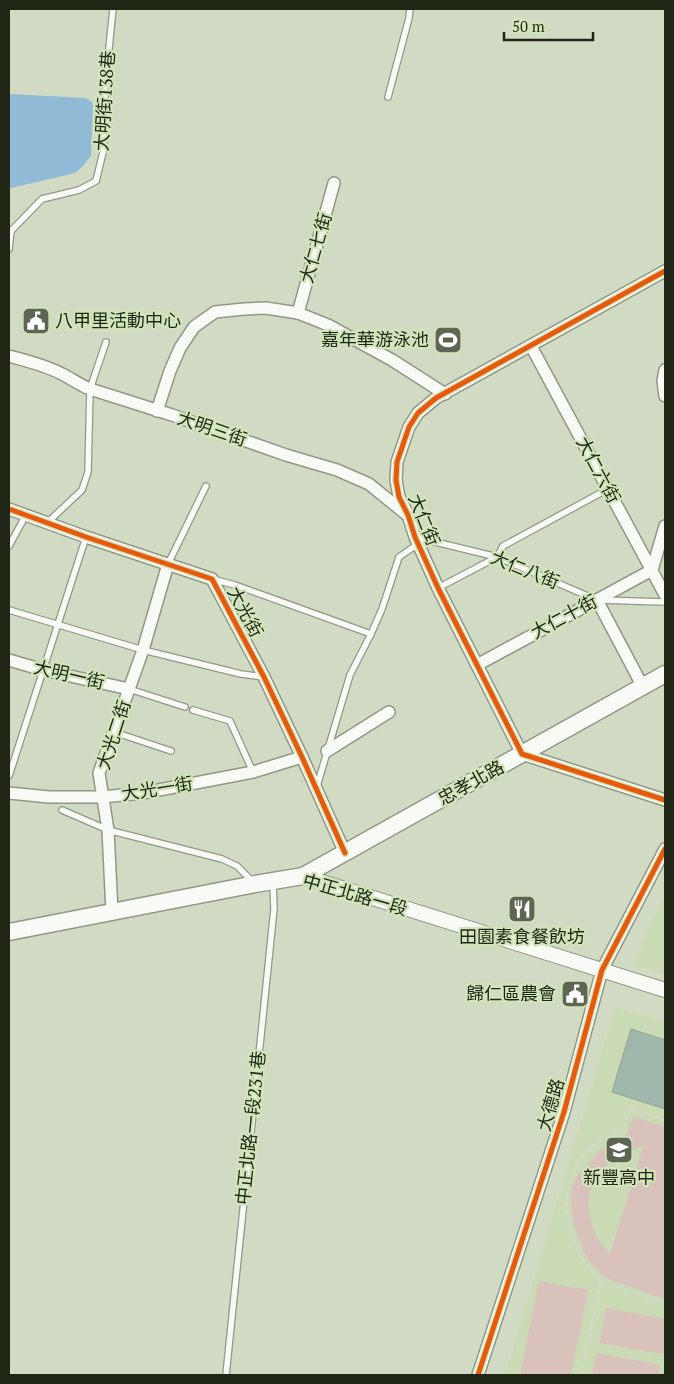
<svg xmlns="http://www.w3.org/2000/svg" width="674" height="1384" viewBox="0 0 674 1384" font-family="'PT Serif','Noto Sans TC',serif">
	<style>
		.built { fill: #cadab5 }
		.green { fill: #d9c1bc; fill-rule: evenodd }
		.water { fill: #91bad6 }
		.building { fill: #a0b7ab; stroke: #92a195 }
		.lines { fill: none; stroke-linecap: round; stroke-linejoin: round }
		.service-casing { stroke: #909886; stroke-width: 8 }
		.minor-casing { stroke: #909886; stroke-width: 14 }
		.tertiary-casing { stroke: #909886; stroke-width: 16 }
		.secondary-casing { stroke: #909886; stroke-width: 19 }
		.path { stroke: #d4d7d0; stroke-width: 2; stroke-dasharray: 5 2.5; stroke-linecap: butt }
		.service { stroke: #f8faf6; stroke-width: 5.5 }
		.minor { stroke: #f8faf6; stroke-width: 11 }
		.tertiary { stroke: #f8faf6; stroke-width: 14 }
		.secondary { stroke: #f8faf6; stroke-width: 16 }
		.cycleway-casing { stroke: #d2e5ba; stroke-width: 8 }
		.cycleway { stroke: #e8590c; stroke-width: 5 }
		.labels { text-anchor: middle; stroke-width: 4.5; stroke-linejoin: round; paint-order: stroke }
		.street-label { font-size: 18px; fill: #1f2616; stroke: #d2e5ba }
		.poi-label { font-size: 18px; fill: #1f2616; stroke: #d2e5ba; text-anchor: end }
	</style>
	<rect width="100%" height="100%" fill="#d1dbc4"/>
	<g class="built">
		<path d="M665 895V974L634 965 650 925Z"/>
		<path d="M615 1008 665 1022V1375H505Z"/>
	</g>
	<g class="green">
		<path d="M633 1116 665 1127V1299L608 1279 591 1264 584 1252 574 1225 571 1207V1192L574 1182 581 1171 600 1151 615 1140 630 1133 628 1132ZM643 1146V1147L610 1254C606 1249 601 1244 598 1239 574 1194 598 1159 643 1146Z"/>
		<path d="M539 1281 588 1290 571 1375H520Z"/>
		<path d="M606 1308 665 1319V1345L663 1354 600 1343Z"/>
		<path d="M596 1353 660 1365 658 1375H592Z"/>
	</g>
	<path class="water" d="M9 94 85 98 92 102 93 106 91 156 84 165 75 173 11 188H9Z"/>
	<path class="building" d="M631 1029 665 1040V1109L612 1092Z"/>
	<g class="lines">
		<defs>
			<g id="service">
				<path d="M388 97 409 18 410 9"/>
				<path d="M11 231 42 199 79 190 96 181 104 148 105 87 113 9"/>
				<path d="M9 249 11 231 9 230"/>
				<path d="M48 522 82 490 88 472 90 389 106 342"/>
				<path d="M415 537 497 557 597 600 665 602"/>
				<path d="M9 546 26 515"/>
				<path d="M168 564 206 486"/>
				<path d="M212 579 235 585 371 634"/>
				<path d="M438 588 497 557 503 546 608 489"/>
				<path d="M9 610 143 650 241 674 263 677"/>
				<path d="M129 689 185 707"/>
				<path d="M193 710 230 721 253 772"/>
				<path d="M114 732 171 751"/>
				<path d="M9 776 86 537"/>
				<path d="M317 786 350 675 371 634 382 609 399 557 418 544"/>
				<path d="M62 810 108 830 222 859 237 866 252 881"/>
				<path d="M226 1375 274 909 273 883"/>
			</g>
			<g id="minor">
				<path d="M665 271 436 398 418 413 409 427 397 462 396 480 399 497 408 515 415 537 438 588 522 754 665 800"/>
				<path d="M298 313 334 183"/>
				<path d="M531 346 665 595"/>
				<path d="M9 356C27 361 45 365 62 374 72 379 80 385 90 389L172 415 286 455 337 470 369 484 406 514"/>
				<path d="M665 370 663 381 665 396"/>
				<path d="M157 411 170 371 180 348 194 327 215 312 244 309 266 308 298 313 328 325 392 360 445 394"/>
				<path d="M9 509 86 537 212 579 264 677 302 757 345 853"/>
				<path d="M597 600 643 687"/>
				<path d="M9 660 43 670 129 689"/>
				<path d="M477 665 652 570 665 526"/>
				<path d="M327 751 389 712"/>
				<path d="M9 793 49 797H102L143 793 253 772 302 757"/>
				<path d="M112 912 108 830 99 773 143 650 168 564"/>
				<path d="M478 1375 564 1112 602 970 665 849"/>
			</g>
			<path id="tertiary" d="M303 876 665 990"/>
			<path id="secondary" d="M9 932 255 884 303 876 665 674"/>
		</defs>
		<use href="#service" class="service-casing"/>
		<use href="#minor" class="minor-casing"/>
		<use href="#tertiary" class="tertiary-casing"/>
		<use href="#secondary" class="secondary-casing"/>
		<g class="path">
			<path d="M665 1120 630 1108 623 1130 608 1136 593 1146 581 1159 572 1177 568 1192 567 1209 571 1230 577 1250 589 1268 601 1281 665 1303"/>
			<path d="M581 1375 601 1281"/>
		</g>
		<use href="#service" class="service"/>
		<use href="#minor" class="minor"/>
		<use href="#tertiary" class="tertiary"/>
		<use href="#secondary" class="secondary"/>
		<defs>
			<g id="cycleway">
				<path d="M665 271 436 398 418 413 409 427 397 462 396 480 399 497 408 515 415 537 438 588 522 754 665 800"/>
				<path d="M9 509 86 537 212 579 264 677 302 757 345 853"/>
				<path d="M478 1375 564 1112 602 970 665 849"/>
			</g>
		</defs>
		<use href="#cycleway" class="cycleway-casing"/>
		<use href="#cycleway" class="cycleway"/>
	</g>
	<defs>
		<symbol id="civic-square" viewBox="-11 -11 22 22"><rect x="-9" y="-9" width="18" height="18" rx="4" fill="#5d6553" stroke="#d2e5ba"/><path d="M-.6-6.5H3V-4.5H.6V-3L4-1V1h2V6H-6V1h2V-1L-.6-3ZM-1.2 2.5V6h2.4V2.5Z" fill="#fff"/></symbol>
		<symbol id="stadium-square" viewBox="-11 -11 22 22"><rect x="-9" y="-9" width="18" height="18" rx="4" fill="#5d6553" stroke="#d2e5ba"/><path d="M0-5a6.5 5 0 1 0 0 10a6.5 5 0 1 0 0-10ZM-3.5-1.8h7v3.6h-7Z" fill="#fff"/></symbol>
		<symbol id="restaurant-square" viewBox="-11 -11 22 22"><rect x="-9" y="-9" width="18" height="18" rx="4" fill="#5d6553" stroke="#d2e5ba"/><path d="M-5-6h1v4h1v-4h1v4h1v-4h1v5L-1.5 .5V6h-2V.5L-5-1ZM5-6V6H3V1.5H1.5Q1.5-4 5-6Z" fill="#fff"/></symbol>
		<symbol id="school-square" viewBox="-11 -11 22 22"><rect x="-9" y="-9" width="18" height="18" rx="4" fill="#5d6553" stroke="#d2e5ba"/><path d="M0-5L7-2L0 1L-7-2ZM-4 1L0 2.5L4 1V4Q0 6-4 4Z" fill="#fff"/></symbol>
	</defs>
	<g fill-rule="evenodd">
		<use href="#civic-square" x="20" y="305" width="32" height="32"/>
		<use href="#stadium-square" x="432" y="324" width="32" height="32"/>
		<use href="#restaurant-square" x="506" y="893" width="32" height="32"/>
		<use href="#civic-square" x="559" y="978" width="32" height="32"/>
		<use href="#school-square" x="603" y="1134" width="32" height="32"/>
	</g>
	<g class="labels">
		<g class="street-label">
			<text transform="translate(105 101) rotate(-86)" y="6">大明街138巷</text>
			<text transform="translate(316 248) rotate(-74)" y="6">大仁七街</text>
			<text transform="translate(212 429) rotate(19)" y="6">大明三街</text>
			<text transform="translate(598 470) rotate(62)" y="6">大仁六街</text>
			<text transform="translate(424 520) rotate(68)" y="6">大仁街</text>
			<text transform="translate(525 570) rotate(22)" y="6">大仁八街</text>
			<text transform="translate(245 612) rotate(62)" y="6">大光街</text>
			<text transform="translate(564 617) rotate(-28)" y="6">大仁十街</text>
			<text transform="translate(69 675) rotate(13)" y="6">大明一街</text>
			<text transform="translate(114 735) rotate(-72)" y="6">大光二街</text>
			<text transform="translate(471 783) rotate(-29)" y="6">忠孝北路</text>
			<text transform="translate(157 789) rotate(-9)" y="6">大光一街</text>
			<text transform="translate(355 895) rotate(16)" y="6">中正北路一段</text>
			<text transform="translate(551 1105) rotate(-74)" y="6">大德路</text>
			<text transform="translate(251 1128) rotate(-84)" y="6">中正北路一段231巷</text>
		</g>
		<g class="poi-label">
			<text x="55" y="327" text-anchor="start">八甲里活動中心</text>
			<text x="429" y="346">嘉年華游泳池</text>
			<text x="522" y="943" text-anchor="middle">田園素食餐飲坊</text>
			<text x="556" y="1000">歸仁區農會</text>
			<text x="619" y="1184" text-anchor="middle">新豐高中</text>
		</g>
	</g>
	<rect width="674" height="1384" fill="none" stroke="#1f2616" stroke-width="20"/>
	<path d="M504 32v8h89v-8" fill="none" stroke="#1f2616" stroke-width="2.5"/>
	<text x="512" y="32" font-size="15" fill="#1f2616" stroke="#d2e5ba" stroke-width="4" paint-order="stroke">50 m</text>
</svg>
